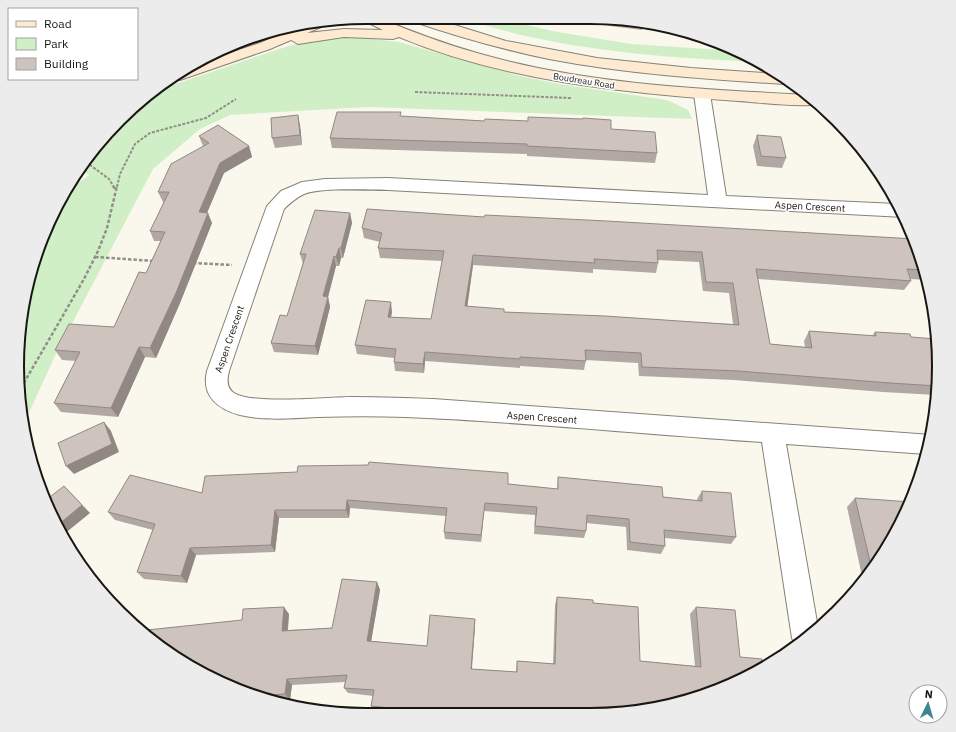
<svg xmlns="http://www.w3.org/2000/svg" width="956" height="732" viewBox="0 0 956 732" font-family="'IBM Plex Sans',sans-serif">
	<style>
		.green { fill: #d1efc7 }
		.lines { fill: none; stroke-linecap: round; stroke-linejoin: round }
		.street-casing { stroke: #858379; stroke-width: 2 }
		.secondary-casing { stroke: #858379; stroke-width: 2 }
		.path-far1 { stroke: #918f87; stroke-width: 2; stroke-dasharray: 3 1.5; stroke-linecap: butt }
		.path { stroke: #918f87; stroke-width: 2.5; stroke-dasharray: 3.5 2; stroke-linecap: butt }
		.street { fill: #fff; fill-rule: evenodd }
		.secondary { fill: #fee9d1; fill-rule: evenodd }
		.wall { fill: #b2a8a3; fill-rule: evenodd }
		.shaded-wall { fill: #918884 }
		.building { fill: #cfc3bd; stroke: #918884; fill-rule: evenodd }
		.labels { text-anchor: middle; stroke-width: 3; stroke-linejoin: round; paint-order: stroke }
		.far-street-label { font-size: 9px; fill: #181713; stroke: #fff }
		.street-label { font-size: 10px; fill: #181713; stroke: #fff }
		.rim { fill: none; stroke: #181713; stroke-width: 2 }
	</style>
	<rect width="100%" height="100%" fill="#faf8ec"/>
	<g class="green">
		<path d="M458 17H494L552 31 631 44 738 51 759 62C657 57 556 50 458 17Z"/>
		<path d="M292 27 190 65 275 29Z"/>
		<path d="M353 37 399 42 516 75 559 84 667 100 688 110 692 119 368 107 230 115 200 129 153 169 55 356 26 419 17 366 29 276 63 194 89 175 80 170 119 119 158 90 279 49 303 42Z"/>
	</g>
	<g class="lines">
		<defs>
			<path id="street" d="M702 89 708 91 710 94 726 196 897 204 904 217 388 190C366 190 324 187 304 194 296 198 291 202 284 209L229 371C227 379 226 388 234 393 253 405 328 397 353 397 380 397 406 398 433 399L932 435 926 454 786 444 818 628 796 647 792 638 762 442C643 434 525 422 406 417 377 416 348 416 318 417 293 418 265 421 240 415 218 409 201 396 207 371L267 206 281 191 302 182 325 179 388 178 708 195 694 94 696 91Z"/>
			<g id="secondary">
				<path d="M377 17C410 31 442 43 477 53 584 84 697 89 808 95L816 104C800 108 756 102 738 101 624 93 505 81 399 37L393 39 344 37 298 44 291 40 270 49 180 80 170 81 187 67 260 43 299 26 323 24 321 27 307 33 344 29 383 30 358 18Z"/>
				<path d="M407 17H429L506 41 597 58 691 68 778 74 791 82 785 84C706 79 627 74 549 59 501 49 455 36 409 20Z"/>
			</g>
		</defs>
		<use href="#street" class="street-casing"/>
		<use href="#secondary" class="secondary-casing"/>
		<g class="path-far1">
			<path d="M415 92 571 98"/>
			<path d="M86 162 109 179 114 187"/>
			<path d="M117 187 120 174 135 144 150 133 206 118 236 99"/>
		</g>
		<g class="path">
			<path d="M113 186 116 190"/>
			<path d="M95 257 154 261"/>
			<path d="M193 263 232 265"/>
			<path d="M21 388 84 279 98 251 107 228 117 186"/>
		</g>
		<use href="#street" class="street"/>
		<use href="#secondary" class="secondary"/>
	</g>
	<g class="wall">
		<path d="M569 18H613L652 24 651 29 643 28 642 30 569 21Z"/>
		<path d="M402 116 611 129 657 153 655 163 527 156V154L332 148 330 138Z"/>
		<path d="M300 125 302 145 275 148 272 138Z"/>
		<path d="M757 135 786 158 782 168 757 166 753 146Z"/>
		<path d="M199 136 249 146 252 157 224 173 207 213 212 223 180 303 156 358 145 357 118 417 61 412 54 403 76 361 62 360 55 350 114 327 146 273 161 241H154L150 231 164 202H163L158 192 203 146Z"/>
		<path d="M350 213 352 223 343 258H341L339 266H336L328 297 330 307 318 355 274 352 271 343 287 316 303 264 300 254Z"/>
		<path d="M484 217 915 239 927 280 911 279V281L904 290 758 279 770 344 805 347 804 341 809 331 872 336 875 332 911 337 939 366 936 395 883 392 734 380 639 376 638 363 586 360 584 370 520 366V368L425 361 424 373 395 371 394 362V358L357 354 355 345 392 312 391 317 431 319 442 261 380 258 378 248 380 242 364 238 362 228ZM658 260 699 262 703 291 729 293 733 324 504 312 467 307 473 265 593 273V269L656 273 658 263Z"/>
		<path d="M558 477 663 497 698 501 697 499 702 491 736 537 731 544 665 538V546L661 554 627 550 626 527 586 523V531L584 538 534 534 535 515 484 511 481 542 445 539 444 532 446 516 350 508 349 518H279L275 552 196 555 187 583 144 579 137 572 153 530 115 520 108 512 202 493 508 484 557 489Z"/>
		<path d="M855 498 880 560 863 581 847 507Z"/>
		<path d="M377 582 380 590 371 641 427 646 475 619V626L472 669 516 672 517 661 553 664 555 605 557 597 593 603 640 661 695 666 690 614 696 607 740 657 635 712H374L371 706 373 696 348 693 344 688 345 682 292 685 290 700 278 701 233 689 242 620 289 614 288 630 332 628Z"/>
	</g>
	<g class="shaded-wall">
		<path d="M298 115 300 125 302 145 300 135Z"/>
		<path d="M249 146 252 157 224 173 203 222 199 212 220 163Z"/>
		<path d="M208 213 212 223 180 303 156 358 150 348Z"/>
		<path d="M350 213 352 223 343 258 341 248Z"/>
		<path d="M339 248 341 258 339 266 336 257Z"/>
		<path d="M473 255V265L466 316 465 306Z"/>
		<path d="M334 256 336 266 328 297 330 307 318 355 315 346 323 296Z"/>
		<path d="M391 302 392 312 389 326 388 317Z"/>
		<path d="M139 347 145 357 118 417 111 408Z"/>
		<path d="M425 352V361L424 373 423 364Z"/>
		<path d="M104 422 111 431 119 452 74 474 66 466Z"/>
		<path d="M64 486 90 513 63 535 58 525Z"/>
		<path d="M347 500 350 508 349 518 346 510Z"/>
		<path d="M485 503 484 511 481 542V535Z"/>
		<path d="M275 510 279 518 275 552 271 545Z"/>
		<path d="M190 548 196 555 187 583 181 576Z"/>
		<path d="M377 582 380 590 370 648 367 641Z"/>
		<path d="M284 607 289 614 287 637 282 631Z"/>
		<path d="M475 619V626L471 675V669Z"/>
		<path d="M287 679 292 685 290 700 285 694Z"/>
	</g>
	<g class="building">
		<path d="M337 112H401L400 116 484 121 485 119 528 121V117L583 119V118L611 120V129L655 132 657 153 527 146V144L330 138Z"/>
		<path d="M298 115 300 135 272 138 271 118Z"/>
		<path d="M218 125 249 146 220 163 199 212 208 213 176 293 150 348 139 347 111 408 54 403 80 352 55 350 69 324 114 327 139 272 146 273 165 232 150 231 169 192H158L171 164 209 143 199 136Z"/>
		<path d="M757 135 781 137 786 158 761 156Z"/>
		<path d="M367 209 484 217 485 215 607 221 915 239 924 270 907 269 911 281 756 269 770 344 812 348 809 331 876 336 875 332 910 334 911 337 936 339 939 366 937 386 890 383 738 371 642 367 641 353 585 350 586 361 520 357V359L425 352 423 364 394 362 396 349 355 345 366 300 391 302 388 317 431 319 444 251 378 248 382 233 362 228ZM657 250 702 252 706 282 733 283 739 325 605 316 504 312V309L465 306 473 255 595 263 594 259 658 263Z"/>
		<path d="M315 210 350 213 341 248H339L336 257 334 256 323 296 328 297 315 346 271 343 280 315 287 316 306 254H300Z"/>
		<path d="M104 422 112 444 66 466 58 443Z"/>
		<path d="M369 462 508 473V484L558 489V477L662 487 663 497 702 501V491L731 493 736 537 664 530 665 546 630 542 629 519 587 515 586 531 535 526 537 507 485 503 481 535 444 532 447 508 347 500 346 510H275L271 545 190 548 181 576 137 572 155 524 108 512 130 475 202 493 205 476 297 472 298 466 368 465Z"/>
		<path d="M64 486 82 505 58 525 46 500Z"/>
		<path d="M855 498 911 502 880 560 872 570Z"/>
		<path d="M342 579 377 582 367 641 427 646 430 615 475 619 471 669 517 672V661L555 664 557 597 593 600V603L638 607 640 661 701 667 696 607 735 610 740 657 762 659V667L702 696 635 712H433L371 706 374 690 344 688 347 675 287 679 285 694 259 696 233 689 172 656 145 634 147 633V630L242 620 243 609 284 607 282 631 332 628Z"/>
	</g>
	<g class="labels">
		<g class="far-street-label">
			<text transform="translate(584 81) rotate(9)" y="3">Boudreau Road</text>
		</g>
		<g class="street-label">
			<text transform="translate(810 206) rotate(3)" y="4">Aspen Crescent</text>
			<text transform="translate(229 339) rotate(-71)" y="4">Aspen Crescent</text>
			<text transform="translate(542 417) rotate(4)" y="4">Aspen Crescent</text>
		</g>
	</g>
	<path d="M0 0H956V732H0ZM366 24H590A342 342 0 0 1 932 366V366A342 342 0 0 1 590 708H366A342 342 0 0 1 24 366V366A342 342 0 0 1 366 24Z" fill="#edecec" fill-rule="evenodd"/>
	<path class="rim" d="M366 24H590A342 342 0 0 1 932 366V366A342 342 0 0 1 590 708H366A342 342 0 0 1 24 366V366A342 342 0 0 1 366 24Z"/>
	<rect x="8" y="8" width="130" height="72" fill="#ffffff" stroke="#a3a2a1"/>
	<rect x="16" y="21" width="20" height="6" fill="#fee9d1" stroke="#a3a2a1"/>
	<text x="44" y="28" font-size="12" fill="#181713">Road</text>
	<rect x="16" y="38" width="20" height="12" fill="#d1efc7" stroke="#a3a2a1"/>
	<text x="44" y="48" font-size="12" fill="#181713">Park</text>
	<rect x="16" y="58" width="20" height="12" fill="#cfc3bd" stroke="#a3a2a1"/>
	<text x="44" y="68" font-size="12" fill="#181713">Building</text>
	<g transform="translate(928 704) rotate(5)"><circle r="19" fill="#ffffff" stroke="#a3a2a1"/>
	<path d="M0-3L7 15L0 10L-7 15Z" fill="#3f8491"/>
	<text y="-6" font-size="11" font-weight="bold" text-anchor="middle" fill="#181713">N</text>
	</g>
</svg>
